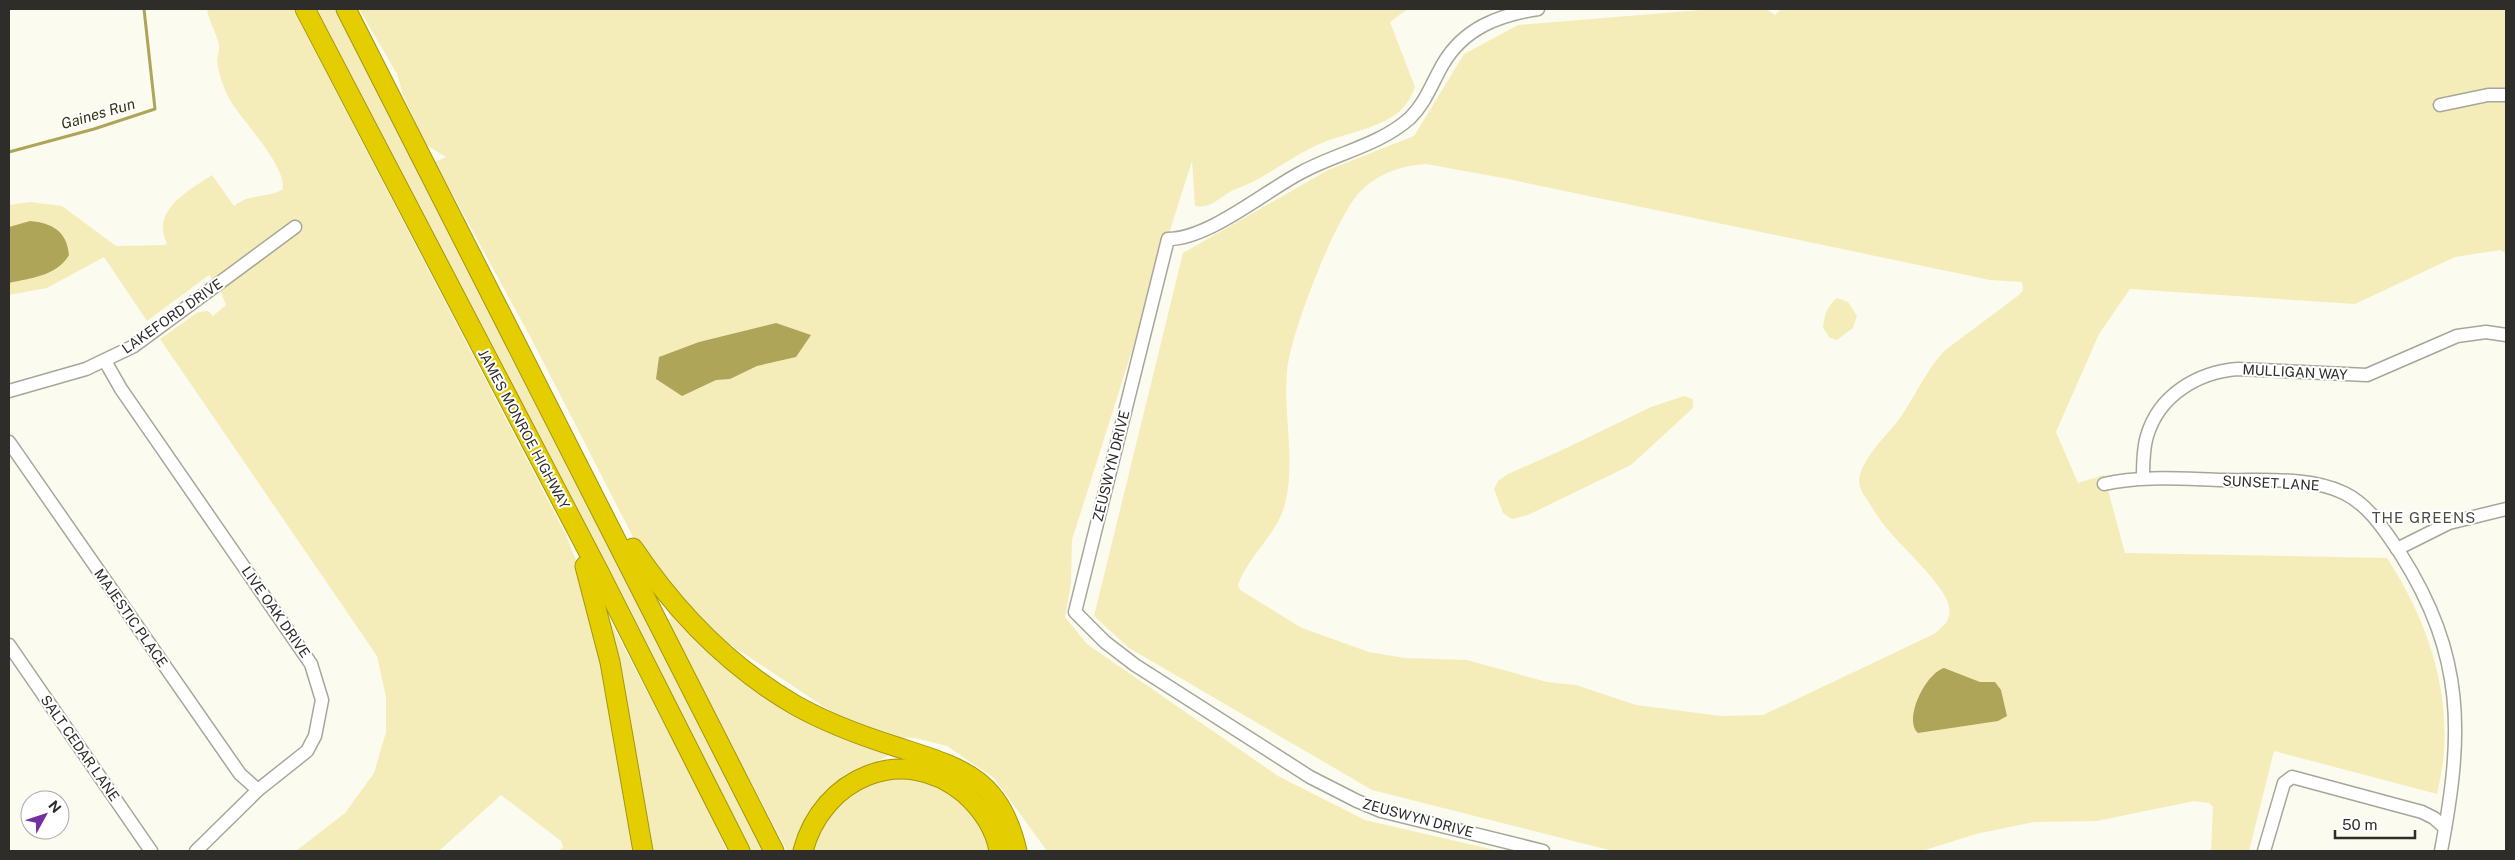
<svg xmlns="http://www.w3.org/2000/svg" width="2515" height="860" viewBox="0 0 2515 860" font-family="'Public Sans',sans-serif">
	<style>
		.green { fill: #f4edba; fill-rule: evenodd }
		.water { fill: #afa559 }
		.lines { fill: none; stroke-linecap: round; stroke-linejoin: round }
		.stream { stroke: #afa559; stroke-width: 3 }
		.minor-casing { stroke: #a7a69a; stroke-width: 15 }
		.highway-casing { stroke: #a4950e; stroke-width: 21 }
		.minor { stroke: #fff; stroke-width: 12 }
		.highway { stroke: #e4cd00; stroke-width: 19 }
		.labels { text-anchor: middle; stroke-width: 4; stroke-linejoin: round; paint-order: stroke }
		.street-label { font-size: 14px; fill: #2e2d29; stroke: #fff }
		.water-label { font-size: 15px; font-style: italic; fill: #393412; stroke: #fff }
		.neighbourhood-label { font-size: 15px; letter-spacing: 1px; fill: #4c4b41; stroke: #fff }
	</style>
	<rect width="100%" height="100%" fill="#fcfbef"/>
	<g class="green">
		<path d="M207 9H293L566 535 590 595 636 851H557L563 848 561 841 501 795 439 851H296L345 813 374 773 386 732V697L377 656 160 339 198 312 208 311 213 316 226 305 219 287 209 275 147 321 104 257 47 288 9 295V205L30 202 62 206 116 246 165 245 167 243C150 210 190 190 212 175L234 206C247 194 266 198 282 190 289 172 249 127 238 112 227 98 219 78 217 60 217 55 220 50 219 45 216 32 209 22 207 9Z"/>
		<path d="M314 9H337L766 851H748L705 761Z"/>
		<path d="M359 9H1408L1390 22 1415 87C1411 98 1405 108 1395 115 1371 131 1339 134 1313 147 1286 160 1264 179 1236 189 1221 195 1213 209 1195 206L1192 161 1072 540 1071 584 1065 617 1087 644 1278 776 1365 820 1499 851H1047L994 778 947 746 915 738 890 737 832 712 725 641 679 597 634 539 533 342 435 162 446 157 426 145 403 95 397 74Z"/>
		<path d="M1713 9H1766L1775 15 1781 9H2506V253L2500 250 2455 257 2355 304 2130 289 2099 334 2056 432 2078 483 2104 475 2125 553 2387 558C2425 616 2449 683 2444 753 2443 766 2440 780 2437 794L2274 751 2249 851H2211L2213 807 2209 803 2194 801 2097 821 2034 822 1976 834 1922 851H1613L1372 790 1129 648 1094 616 1183 253 1328 170 1414 136 1464 54 1518 25ZM1426 164 1503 178 1990 280 2022 282 2023 290 2019 295 1944 351C1926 371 1915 396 1900 418 1889 433 1874 446 1865 463 1862 468 1859 475 1859 481 1859 488 1864 495 1868 501 1875 512 1881 523 1890 532 1904 549 1945 586 1949 606 1952 619 1944 626 1934 634L1763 715 1721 716 1636 705 1576 685 1547 682 1467 660 1405 658 1369 652 1302 628 1240 590 1238 585C1248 556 1277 535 1285 504 1296 461 1283 415 1287 372 1290 334 1334 222 1358 194 1376 174 1400 166 1426 164Z"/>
		<path d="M1837 298 1848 302 1857 316 1853 328 1837 340 1830 338 1823 328C1824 316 1827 306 1837 298Z"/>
		<path d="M1684 396 1693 399V408L1631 465 1528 515 1512 519 1503 513 1494 489 1498 481 1508 474 1560 451 1651 407Z"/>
		<path d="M603 607 699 791 727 851H649Z"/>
		<path d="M672 607 698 634 888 752 889 755 886 757 852 773 834 786 797 851H787L666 621 671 618 668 611Z"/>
		<path d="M912 776 943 785 976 815 989 851H808L817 827 863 783Z"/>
	</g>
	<g class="water">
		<path d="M30 221C52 223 67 231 69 255 57 276 31 278 9 283V227Z"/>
		<path d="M776 323 811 335 796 357 757 366 730 379 716 380 682 396 656 379 659 357 699 342Z"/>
		<path d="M1944 668 1980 682H1995L2001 690 2007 716 1998 721 1918 733C1903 719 1926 673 1944 668Z"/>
	</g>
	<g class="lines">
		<path class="stream" d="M9 152 94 129 155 109 144 9"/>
		<defs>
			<g id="minor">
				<path d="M1538 9C1499 15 1464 28 1443 64 1432 83 1426 102 1410 118 1380 145 1337 153 1302 172 1265 191 1209 239 1168 239L1075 612 1105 642 1135 665 1310 777 1357 801 1381 811 1543 851"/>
				<path d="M2440 105 2488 95H2506"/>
				<path d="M105 361 121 389 311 664 322 700 315 736 307 751 258 790 196 851"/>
				<path d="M9 391 86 369 134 346 295 227"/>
				<path d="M9 442 240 774 258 790"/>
				<path d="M2143 478C2143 464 2143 449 2147 436 2159 395 2198 372 2238 369L2367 375 2457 336 2486 332 2506 335"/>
				<path d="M2104 484C2143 475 2184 479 2224 480 2263 481 2309 476 2344 493 2369 505 2385 531 2400 553 2466 657 2463 735 2441 851"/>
				<path d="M2397 549 2449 523 2506 509"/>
				<path d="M9 645 151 851"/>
				<path d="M2264 851 2284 783 2292 777 2422 812 2434 818 2445 828"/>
			</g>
			<g id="highway">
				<path d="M305 9 600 574 740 851"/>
				<path d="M346 9 774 851"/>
				<path d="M633 548C676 612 728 666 795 705 827 723 862 736 897 747 961 768 1000 777 1017 851"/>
				<path d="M585 566 610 662 643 851"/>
				<path d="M803 851C822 778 903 742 964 793 982 809 995 828 999 851"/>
			</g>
		</defs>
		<use href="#minor" class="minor-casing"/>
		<use href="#highway" class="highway-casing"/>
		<use href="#minor" class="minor"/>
		<use href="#highway" class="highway"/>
	</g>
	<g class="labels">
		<g class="street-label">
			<text transform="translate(172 316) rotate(-35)" y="5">LAKEFORD DRIVE</text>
			<text transform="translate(2295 372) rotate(3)" y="5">MULLIGAN WAY</text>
			<text transform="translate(524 429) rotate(62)" y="5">JAMES MONROE HIGHWAY</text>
			<text transform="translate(1111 466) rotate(-76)" y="5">ZEUSWYN DRIVE</text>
			<text transform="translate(2271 483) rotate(3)" y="5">SUNSET LANE</text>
			<text transform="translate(276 612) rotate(55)" y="5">LIVE OAK DRIVE</text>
			<text transform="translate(131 618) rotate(55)" y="5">MAJESTIC PLACE</text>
			<text transform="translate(80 748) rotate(55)" y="5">SALT CEDAR LANE</text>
			<text transform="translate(1418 818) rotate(15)" y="5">ZEUSWYN DRIVE</text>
		</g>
		<g class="water-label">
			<text transform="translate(98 114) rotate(-16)" y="5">Gaines Run</text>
		</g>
		<g class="neighbourhood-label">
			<text x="2424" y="523">THE GREENS</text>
		</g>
	</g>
	<rect width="2515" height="860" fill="none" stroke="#2e2d29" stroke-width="20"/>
	<g transform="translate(45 815) rotate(50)"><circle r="24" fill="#ffffff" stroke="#ababa9"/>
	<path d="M0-4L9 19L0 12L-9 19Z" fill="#742fa3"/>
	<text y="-8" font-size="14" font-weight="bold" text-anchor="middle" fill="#2e2d29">N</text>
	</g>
	<path d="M2335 830v8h80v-8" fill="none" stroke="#2e2d29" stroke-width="2.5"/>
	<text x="2342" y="830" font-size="15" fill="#2e2d29" stroke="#ffffff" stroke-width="4" paint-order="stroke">50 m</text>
</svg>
